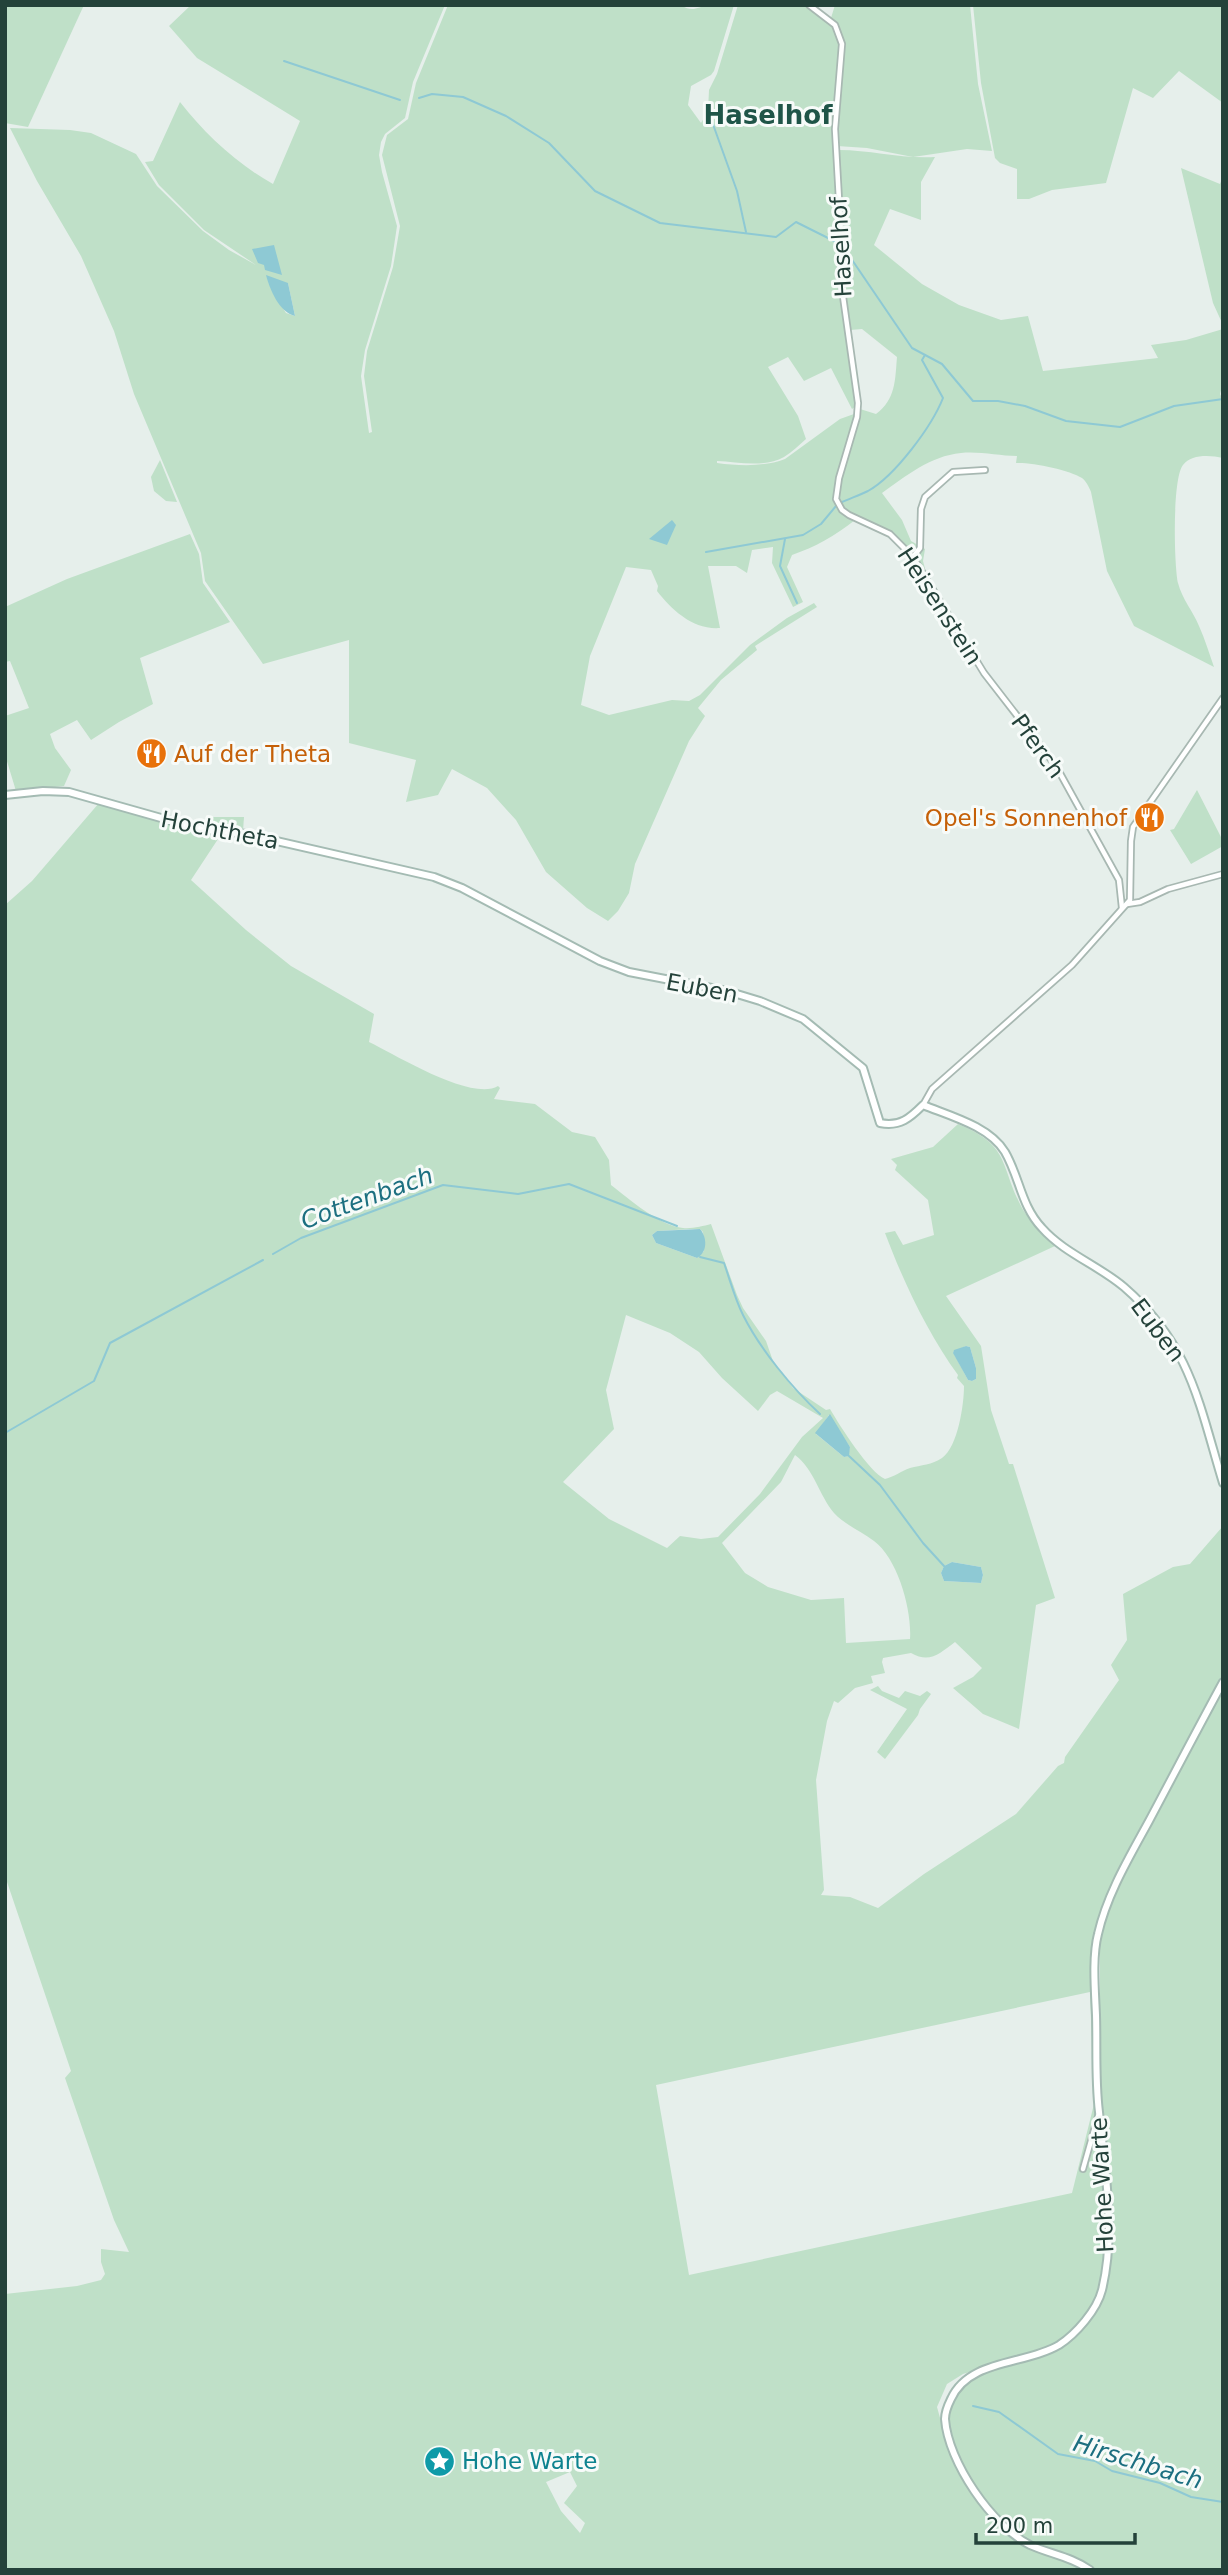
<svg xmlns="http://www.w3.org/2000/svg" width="1228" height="2575" viewBox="0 0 1228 2575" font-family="'DejaVu Sans',sans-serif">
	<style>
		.green { fill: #bfe0c8; fill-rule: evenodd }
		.water { fill: #8ec9d4 }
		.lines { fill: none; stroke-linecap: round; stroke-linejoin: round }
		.stream { stroke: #8ec9d4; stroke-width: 2 }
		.street-casing { stroke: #a8b8b2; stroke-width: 8 }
		.secondary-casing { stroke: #a4bbb3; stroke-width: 10 }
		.street { stroke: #fff; stroke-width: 4.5 }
		.secondary { stroke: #fff; stroke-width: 6 }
		.labels { text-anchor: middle; stroke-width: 6; stroke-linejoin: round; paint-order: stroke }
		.street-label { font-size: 23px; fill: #24423a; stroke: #f7fbf9 }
		.food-label { font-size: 23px; fill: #c56008; stroke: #f7fbf9; text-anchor: start }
		.culture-label { font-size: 23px; fill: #0d838f; stroke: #f7fbf9; text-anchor: start }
		.water-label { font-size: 24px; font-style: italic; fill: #1c6f80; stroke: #f7fbf9 }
		.quarter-label { font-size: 26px; font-weight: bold; fill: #1f5548; stroke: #f7fbf9 }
	</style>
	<rect width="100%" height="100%" fill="#e6efeb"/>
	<g class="green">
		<path d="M5 5H84L28 127 5 123Z"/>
		<path d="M191 5H445L413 82 405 118 385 134 381 142 379 155 382 172 397 226 391 266 365 350 361 376 369 433 372 432 364 376 367 351 393 267 400 226 382 155 387 135 408 119 416 83 448 5H681C693 13 697 7 709 5 717 4 726 5 734 5L714 71 711 75 691 86 688 105 701 123 708 111 709 90 717 74 738 5H806L833 26 840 44 834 129 841 253 839 275 856 406 852 409 831 368 804 381 788 357 768 367 798 416 806 439C799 445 792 452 784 457 765 468 738 462 717 461V463C739 466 764 467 785 459L840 419 854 414 855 418 837 477 835 499 848 517 855 520C835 536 815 547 792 555L787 567 803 602 793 607 772 563 773 547 752 550 747 573 736 566H708L720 628C693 630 672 610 657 591L658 586 651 570 626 567 590 656 581 705 609 715 672 700 689 701 700 695 750 645 787 618 814 603 817 607 755 646 757 650 721 680 698 708 705 716 689 741 635 864 629 893 618 911 608 921 587 908 546 872 516 820 487 788 452 769 438 795 406 802 416 760 349 743V640L263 664 205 581 201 553 134 394 114 331 81 256 37 181 10 128 70 130 91 133 136 154 157 186 203 231 229 250 256 265 204 230 159 185 145 162 153 161 180 102C205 134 237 164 273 184L300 121 197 58 169 26ZM288 283 295 316 286 313 275 296Z"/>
		<path d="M835 5H970L978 84 992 151 967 149 913 157 867 148 837 146 843 44 841 34 831 18Z"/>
		<path d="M973 5H1223V103L1179 71 1153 98 1133 88 1106 183 1052 190 1029 199H1017V169L1000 163 995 158 981 83Z"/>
		<path d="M839 150C871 150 902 159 935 157L921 182V220L890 209 874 245 922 284 959 305 1001 320 1028 316 1043 371 1158 358 1151 345 1186 340 1223 329V383L1220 394 1223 400V458C1210 455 1191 454 1183 465 1172 479 1174 565 1178 583 1182 599 1193 611 1199 626 1205 639 1209 653 1214 667L1134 626 1107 571 1091 492C1089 487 1086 481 1082 478 1070 470 1031 462 1016 463L1017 456C999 456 979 451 961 453 930 456 906 476 882 493L902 520 911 541 925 549 923 561 928 580C919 562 910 548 895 536 876 520 838 520 839 490L860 409 876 414C896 399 895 380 897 357L862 329 850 330 842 275 844 253 838 173Z"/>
		<path d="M1181 168 1220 184 1223 176V325L1213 303Z"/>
		<path d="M160 460 177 502 166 501 154 491 151 477Z"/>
		<path d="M190 534 199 554 203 583 230 622 140 658 153 704 119 722 91 740 77 720 50 734 55 748 71 770 64 786 16 791 6 758 5 716 29 708 10 661 5 662V607L67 579Z"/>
		<path d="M1197 790 1223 841V846L1191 864 1170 830 1174 829Z"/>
		<path d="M99 803 168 824 222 833 191 880 246 930 291 966 374 1014 369 1042C396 1055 472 1102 498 1086L500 1088 494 1099 535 1104 572 1132 595 1137 609 1160 611 1185C629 1199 660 1226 683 1228 692 1229 703 1226 711 1224L737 1295 743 1308 766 1341 773 1361 793 1388 826 1410 830 1409C840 1426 869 1472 885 1479 894 1477 901 1471 910 1468 921 1465 932 1465 942 1458 958 1447 964 1404 964 1386L957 1378 958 1375C928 1334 903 1281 885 1233L895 1231 903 1245 934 1235 928 1200 895 1170 897 1165 891 1159 933 1147 958 1124C1011 1146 999 1164 1022 1208 1031 1223 1043 1234 1055 1246L946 1296 981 1346 991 1410 1009 1464H1013L1055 1598 1036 1605 1019 1729 983 1714 953 1688 973 1677 982 1668 955 1642C940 1653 930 1664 911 1653L883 1658 882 1662 885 1673 871 1676 873 1683 855 1688 838 1703 834 1701 827 1721 816 1780 824 1890 821 1895 850 1897 878 1908 924 1874 1016 1814 1058 1766 1064 1763 1065 1757 1119 1680 1111 1665 1127 1640 1123 1594 1173 1567 1190 1564 1223 1526V1679L1125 1862 1096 1931 1094 1943V2024L1106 2253 1103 2284 1110 2254 1105 2148 1100 2106V1934L1127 1864 1223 1685V2570H1096C1076 2555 1053 2552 1032 2542 1025 2538 1017 2532 1010 2527 985 2509 947 2449 948 2417 948 2399 962 2383 977 2375 1010 2358 1055 2362 1076 2329L1058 2342 1035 2352 963 2374 947 2384 937 2407 949 2450 965 2484 1002 2529 1030 2547 1085 2570H5V2294L77 2286 101 2280 105 2274 101 2262V2249L129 2252 114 2220 65 2078 71 2071 5 1876V905L32 881ZM692 1229H700L703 1232 704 1251 697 1258 656 1243 652 1235 657 1231ZM626 1315 670 1333 699 1352 722 1378 758 1411 770 1395 777 1391 823 1418 802 1437 760 1494 718 1537 701 1539 680 1536 667 1548 609 1519 563 1482 614 1429 606 1390ZM966 1346 970 1347 976 1368V1379L972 1381 968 1380 953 1352ZM829 1415 850 1447 848 1456 844 1457 816 1434ZM795 1455C814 1469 819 1495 834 1513 845 1525 861 1531 874 1541 898 1559 912 1610 910 1639L846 1643 844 1598 811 1600 768 1587 745 1573 722 1543 781 1482ZM952 1562 981 1567 983 1575 981 1583 944 1581 941 1573 944 1566ZM1090 1992 1094 2104 1072 2193 689 2275 656 2085ZM570 2472 577 2486 564 2503 585 2523 580 2533 561 2511 546 2482Z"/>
		<path d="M211 817H244L243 831 211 828Z"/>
		<path d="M878 1686 882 1691 899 1698 905 1691 920 1696 927 1691 931 1694 920 1709 918 1715 885 1759 877 1752 907 1709 870 1690Z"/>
	</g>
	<g class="water">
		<path d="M274 245 282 275 265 270 264 265 258 263 252 249Z"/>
		<path d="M266 275 288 283 295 316C279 312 270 290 266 275Z"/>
		<path d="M672 520 676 525 667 545 649 539Z"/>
		<path d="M700 1229C707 1237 708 1252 697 1258L656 1243 652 1235 657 1231Z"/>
		<path d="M966 1346 970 1347 976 1368V1379L972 1381 968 1380 953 1353 954 1350Z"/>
		<path d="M830 1414 850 1447 849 1456 844 1457 815 1433Z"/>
		<path d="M952 1562 981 1567 983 1575 981 1583 944 1581 941 1573 944 1566Z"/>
	</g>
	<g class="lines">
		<g class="stream">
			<path d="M284 61 400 100"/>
			<path d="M419 98 432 94 463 97 506 116 549 143 595 191 660 223 776 237 796 222 836 242"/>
			<path d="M710 116 737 191 746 232"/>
			<path d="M848 254 912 348 942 364 973 401H998L1025 406 1066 421 1120 427 1174 406 1223 399"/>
			<path d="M842 502C851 498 860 495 868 491 895 476 932 426 943 398L922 360 925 355"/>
			<path d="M785 539 780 566 797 603"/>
			<path d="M706 552 803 535 821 524 836 506"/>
			<path d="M273 1254 301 1238 443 1185 518 1194 569 1184 677 1226"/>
			<path d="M700 1257 724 1263C730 1280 735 1299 743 1315 760 1349 792 1388 820 1414"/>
			<path d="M5 1433 94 1381 110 1343 263 1260"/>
			<path d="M849 1456 880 1485 923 1543 944 1566"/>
			<path d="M973 2406 999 2412 1058 2454 1095 2461 1112 2471 1160 2483 1191 2497 1223 2502"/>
		</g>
		<defs>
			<g id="street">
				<path d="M809 5 835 25 842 44 835 129 842 253 840 275 858 403 857 417 839 478 836 499 842 510 849 515 890 534 913 557 984 673 1056 766 1119 880 1122 908"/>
				<path d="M913 557 920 548 921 509 925 497 953 472 985 470"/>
				<path d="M1127 904 1140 902 1168 889 1223 874"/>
				<path d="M923 1105 932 1089 1072 965 1130 900 1131 841 1133 827 1223 698"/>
				<path d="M1083 2169 1098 2116"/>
			</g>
			<g id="secondary">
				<path d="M5 795 43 791 69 792 200 829 246 834 434 877 462 888 600 961 629 972 727 991 760 1001 803 1019 863 1068 880 1123C900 1127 910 1118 923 1105 950 1116 989 1126 1005 1152 1020 1178 1021 1206 1042 1228 1064 1253 1098 1265 1124 1287 1191 1345 1199 1404 1223 1483"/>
				<path d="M1090 2570C1072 2557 1050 2554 1030 2545 992 2526 948 2462 945 2419 945 2412 948 2405 951 2399 969 2359 1025 2365 1059 2345 1076 2334 1097 2310 1102 2290 1116 2233 1105 2170 1099 2112 1095 2080 1097 2047 1096 2015 1095 1991 1092 1957 1098 1934 1107 1894 1130 1856 1149 1821 1174 1774 1198 1728 1223 1682"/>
			</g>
		</defs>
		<use href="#street" class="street-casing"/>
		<use href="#secondary" class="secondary-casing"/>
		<use href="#street" class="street"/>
		<use href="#secondary" class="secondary"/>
	</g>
	<defs>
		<symbol id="restaurant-disc" viewBox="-11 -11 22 22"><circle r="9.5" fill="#e8710a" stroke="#f7fbf9"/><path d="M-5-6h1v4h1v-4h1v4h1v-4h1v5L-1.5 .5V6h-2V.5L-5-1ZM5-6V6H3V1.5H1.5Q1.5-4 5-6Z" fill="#fff"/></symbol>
		<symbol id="sight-disc" viewBox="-11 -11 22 22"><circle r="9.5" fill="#0f9aa8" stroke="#f7fbf9"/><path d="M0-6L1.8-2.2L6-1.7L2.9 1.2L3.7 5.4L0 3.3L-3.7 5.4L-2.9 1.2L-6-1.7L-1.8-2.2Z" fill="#fff"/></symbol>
	</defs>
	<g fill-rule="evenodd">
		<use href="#restaurant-disc" x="134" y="736" width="35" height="35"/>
		<use href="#restaurant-disc" x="1132" y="800" width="35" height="35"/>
		<use href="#sight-disc" x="422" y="2444" width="35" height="35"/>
	</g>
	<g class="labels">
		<g class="street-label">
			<text transform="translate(841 247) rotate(-93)" y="8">Haselhof</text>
			<text transform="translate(940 606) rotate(57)" y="8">Heisenstein</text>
			<text transform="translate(1038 746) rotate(54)" y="8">Pferch</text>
			<text transform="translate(220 830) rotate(11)" y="8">Hochtheta</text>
			<text transform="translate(702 988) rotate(11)" y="8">Euben</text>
			<text transform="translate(1158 1330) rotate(53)" y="8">Euben</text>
			<text transform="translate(1102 2185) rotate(-93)" y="8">Hohe Warte</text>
		</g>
		<g class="food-label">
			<text x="174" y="762">Auf der Theta</text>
			<text x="1127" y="826" text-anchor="end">Opel's Sonnenhof</text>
		</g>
		<g class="culture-label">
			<text x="462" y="2469">Hohe Warte</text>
		</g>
		<g class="water-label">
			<text transform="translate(367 1198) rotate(-20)" y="8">Cottenbach</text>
			<text transform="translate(1138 2462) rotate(17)" y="8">Hirschbach</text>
		</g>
		<g class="quarter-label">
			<text x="768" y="124">Haselhof</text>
		</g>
	</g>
	<rect width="1228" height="2575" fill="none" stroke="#24423a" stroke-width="14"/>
	<path d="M976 2533v10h159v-10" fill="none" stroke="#24423a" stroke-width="3.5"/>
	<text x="986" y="2533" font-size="21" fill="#24423a" stroke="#f7fbf9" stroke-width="5" paint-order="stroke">200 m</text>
</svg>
